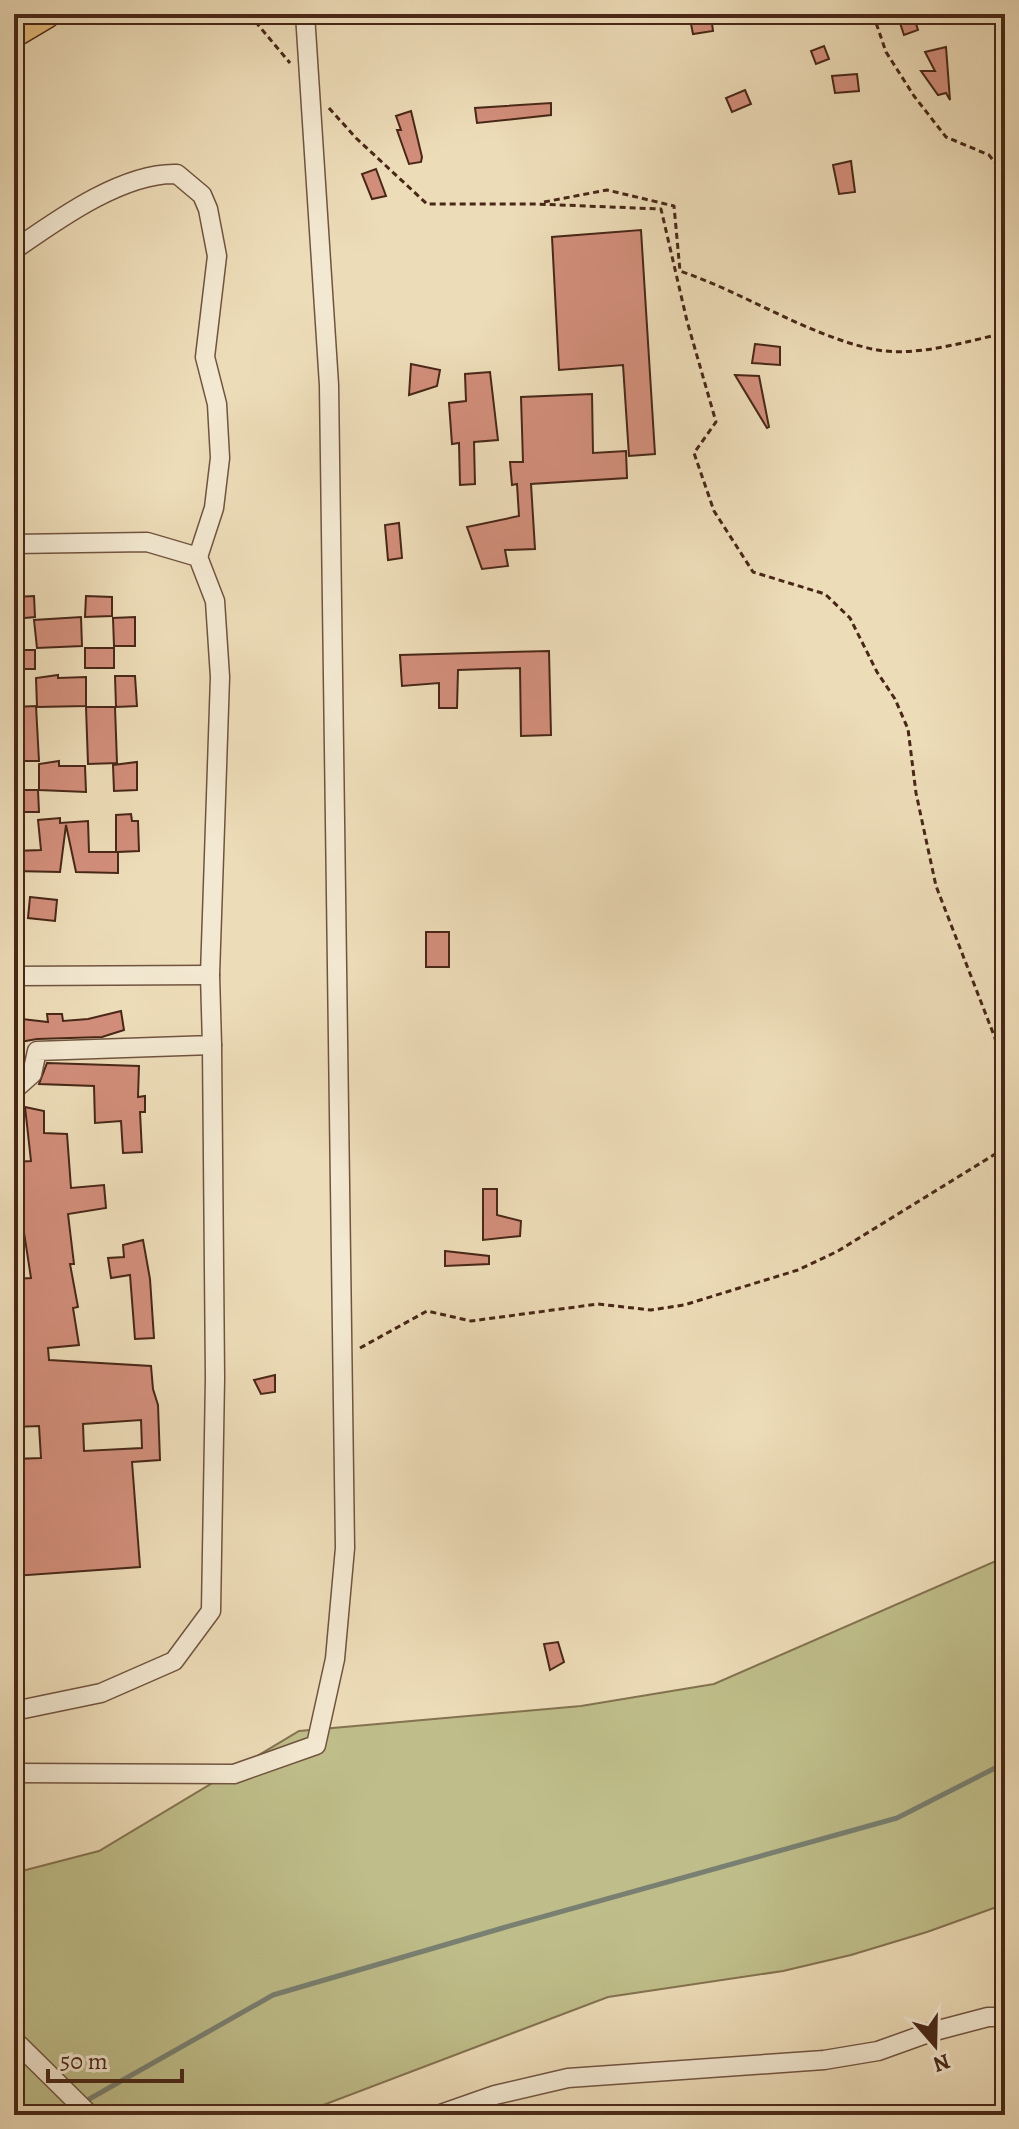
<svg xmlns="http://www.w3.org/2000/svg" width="1019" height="2129" viewBox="0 0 1019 2129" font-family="Alegreya,serif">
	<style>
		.green { fill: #bfbe8a; stroke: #847250; stroke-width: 2 }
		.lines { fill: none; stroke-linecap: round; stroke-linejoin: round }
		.stream { stroke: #798072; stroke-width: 5 }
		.building { fill: #d28e7b; stroke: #482717; stroke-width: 2; fill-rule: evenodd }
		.minor-casing { stroke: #71543f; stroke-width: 21 }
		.primary-casing { stroke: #482717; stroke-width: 31 }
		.path { stroke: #482717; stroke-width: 3; stroke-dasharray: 6 4; stroke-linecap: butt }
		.minor { stroke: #f3e8d1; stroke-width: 18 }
		.primary { stroke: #e6be7c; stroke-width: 28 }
	</style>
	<rect width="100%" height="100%" fill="#eddcb8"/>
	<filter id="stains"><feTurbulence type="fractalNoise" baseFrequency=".0025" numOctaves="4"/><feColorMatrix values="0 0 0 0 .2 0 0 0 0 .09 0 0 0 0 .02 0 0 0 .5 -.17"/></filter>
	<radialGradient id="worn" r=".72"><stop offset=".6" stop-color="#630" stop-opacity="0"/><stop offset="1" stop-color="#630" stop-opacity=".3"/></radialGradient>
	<path class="green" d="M1005 1557V1904L927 1932 851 1955 783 1971 608 1997 297 2115H14V1873L99 1851 299 1731 581 1706 714 1684Z"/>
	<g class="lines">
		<g class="stream">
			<path d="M84 2102 273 1995 506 1927 897 1818 1005 1763"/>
			<path d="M61 2115 75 2107"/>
		</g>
	</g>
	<g class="building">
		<path d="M897 14H913L918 30 904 35Z"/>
		<path d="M711 16 713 31 693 34 690 19Z"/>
		<path d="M824 46 829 59 816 64 811 51Z"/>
		<path d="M946 47 950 100 946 93 938 95 921 71H935L925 52Z"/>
		<path d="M857 74 859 91 835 93 832 76Z"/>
		<path d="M745 90 751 104 732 112 726 98Z"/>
		<path d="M551 103V115L477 123 475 108Z"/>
		<path d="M411 111 422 157 421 162 409 164 397 130H401L396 116Z"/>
		<path d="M851 161 855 192 839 194 833 165Z"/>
		<path d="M376 169 386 196 372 199 362 174Z"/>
		<path d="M641 230 655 454 629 456 623 365 559 370 552 237Z"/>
		<path d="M755 344 780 347V365L752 363Z"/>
		<path d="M411 364 440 370 437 386 409 395Z"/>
		<path d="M490 372 498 440 474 442 475 484 460 485 459 443 452 444 449 403 466 401 465 374Z"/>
		<path d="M735 375 759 376 769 427 767 428Z"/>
		<path d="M592 394 593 453 626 451 627 478 531 484 535 549 505 550 508 566 482 569 467 527 519 516 517 484 512 485 510 462H523L521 397Z"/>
		<path d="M399 523 402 558 388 560 385 525Z"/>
		<path d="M34 596 35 617 14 619V597Z"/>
		<path d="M86 596 112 597V616L85 617Z"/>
		<path d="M81 617 82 646 37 648 34 620Z"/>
		<path d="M135 617V646H114L113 618Z"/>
		<rect x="85" y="648" width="29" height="20"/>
		<rect x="14" y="650" width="21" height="19"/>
		<path d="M549 651 551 735 521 736 520 668 458 670 457 708H439V683L402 686 400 655Z"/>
		<path d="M58 675V678L86 677V706L37 707 36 678Z"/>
		<path d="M115 676H135L137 706 116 707Z"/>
		<path d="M36 706 39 761H14V707Z"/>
		<path d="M86 707H115L117 763 88 764Z"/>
		<path d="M59 761V766H85L86 792 39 790V764Z"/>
		<path d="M137 762V790L114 791 113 765Z"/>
		<path d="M14 790H38L39 812H14Z"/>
		<path d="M131 814 132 821H138L139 851 118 852V873L76 872 66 825 60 872 14 871V851L41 850 38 820 60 818V823L88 821 89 852H116V815Z"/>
		<path d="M30 897 57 900 55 921 28 918Z"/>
		<rect x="426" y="932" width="23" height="35"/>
		<path d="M121 1011 124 1030 102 1037 37 1039 14 1043V1018L48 1022 47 1014H62L63 1021 88 1019Z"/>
		<path d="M47 1063 139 1066 138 1097 145 1096V1112H140L142 1152 123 1153 121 1121 95 1123 94 1086 39 1084Z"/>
		<path d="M25 1107 44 1111V1133L67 1134 71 1188 104 1185 106 1208 68 1214 74 1264H70L78 1307 73 1308 79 1345 48 1348 49 1360 151 1366 153 1389 158 1405 160 1460 132 1462 140 1567 14 1576V1459L41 1458 39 1426 14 1427V1279L31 1278 23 1226 14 1227V1193L22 1192 14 1174V1162L31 1161ZM141 1420 142 1448 84 1451 83 1424Z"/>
		<path d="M483 1189H497V1215L521 1221 520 1236 483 1240Z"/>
		<path d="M143 1240 150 1279 154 1338 135 1339 130 1275 111 1278 108 1258 124 1257 123 1245Z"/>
		<path d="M445 1251 489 1256V1264L445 1266Z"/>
		<path d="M275 1375V1392L261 1394 254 1380Z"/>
		<path d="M558 1642 564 1662 550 1670 544 1644Z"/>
	</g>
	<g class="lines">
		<defs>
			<g id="minor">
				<path d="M14 250C57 220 123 172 177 174L202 195 208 209 217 256 205 357 217 404 220 458 214 508 198 557"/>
				<path d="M14 544 147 542 198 557 215 601 220 677 210 975 212 1045 37 1051 32 1074 14 1090"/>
				<path d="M14 976 210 975"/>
				<path d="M14 1711 101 1693 174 1661 211 1611 215 1378 212 1045"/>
				<path d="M14 1773 234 1774 316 1745 335 1659 345 1548 329 385 305 14"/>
				<path d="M14 2040 90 2115"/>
				<path d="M438 2115 495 2095 568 2078 824 2060 878 2051 931 2032 988 2017H1005"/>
			</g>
			<path id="primary" d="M14 33 46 14"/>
		</defs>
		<use href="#minor" class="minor-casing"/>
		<use href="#primary" class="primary-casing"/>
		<g class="path">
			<path d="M249 14 290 63"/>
			<path d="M873 14 886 52 914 96 946 137 989 155 1005 175"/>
			<path d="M329 108 356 138 427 204H536L661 209 687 321 716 422 694 453 714 511 753 572 825 594 850 618 877 672 895 699 908 729 916 793 936 886 995 1038 1005 1089"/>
			<path d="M544 202 607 190 674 206 680 271C745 293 805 334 872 349 914 358 964 342 1005 333"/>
			<path d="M360 1348 427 1311 471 1321 598 1304 651 1310 684 1305 798 1270 838 1251 1005 1148"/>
		</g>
		<use href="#minor" class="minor"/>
		<use href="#primary" class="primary"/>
	</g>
	<rect width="1019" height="2129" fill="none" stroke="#eddcb8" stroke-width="48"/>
	<rect x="16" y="16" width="987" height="2097" fill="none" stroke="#482717" stroke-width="4"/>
	<rect x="24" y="24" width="971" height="2081" fill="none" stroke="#482717" stroke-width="2"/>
	<g transform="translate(935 2045) rotate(160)" stroke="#f3e8d1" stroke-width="6" paint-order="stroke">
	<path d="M0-6L14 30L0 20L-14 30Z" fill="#482717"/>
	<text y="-12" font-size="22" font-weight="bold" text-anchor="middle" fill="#482717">N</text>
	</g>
	<path d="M48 2069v12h134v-12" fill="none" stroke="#482717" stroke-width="4"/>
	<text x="60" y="2069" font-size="24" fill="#482717" stroke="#f3e8d1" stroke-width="6" paint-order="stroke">50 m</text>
	<rect width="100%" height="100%" filter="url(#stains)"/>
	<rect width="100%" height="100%" fill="url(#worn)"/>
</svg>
